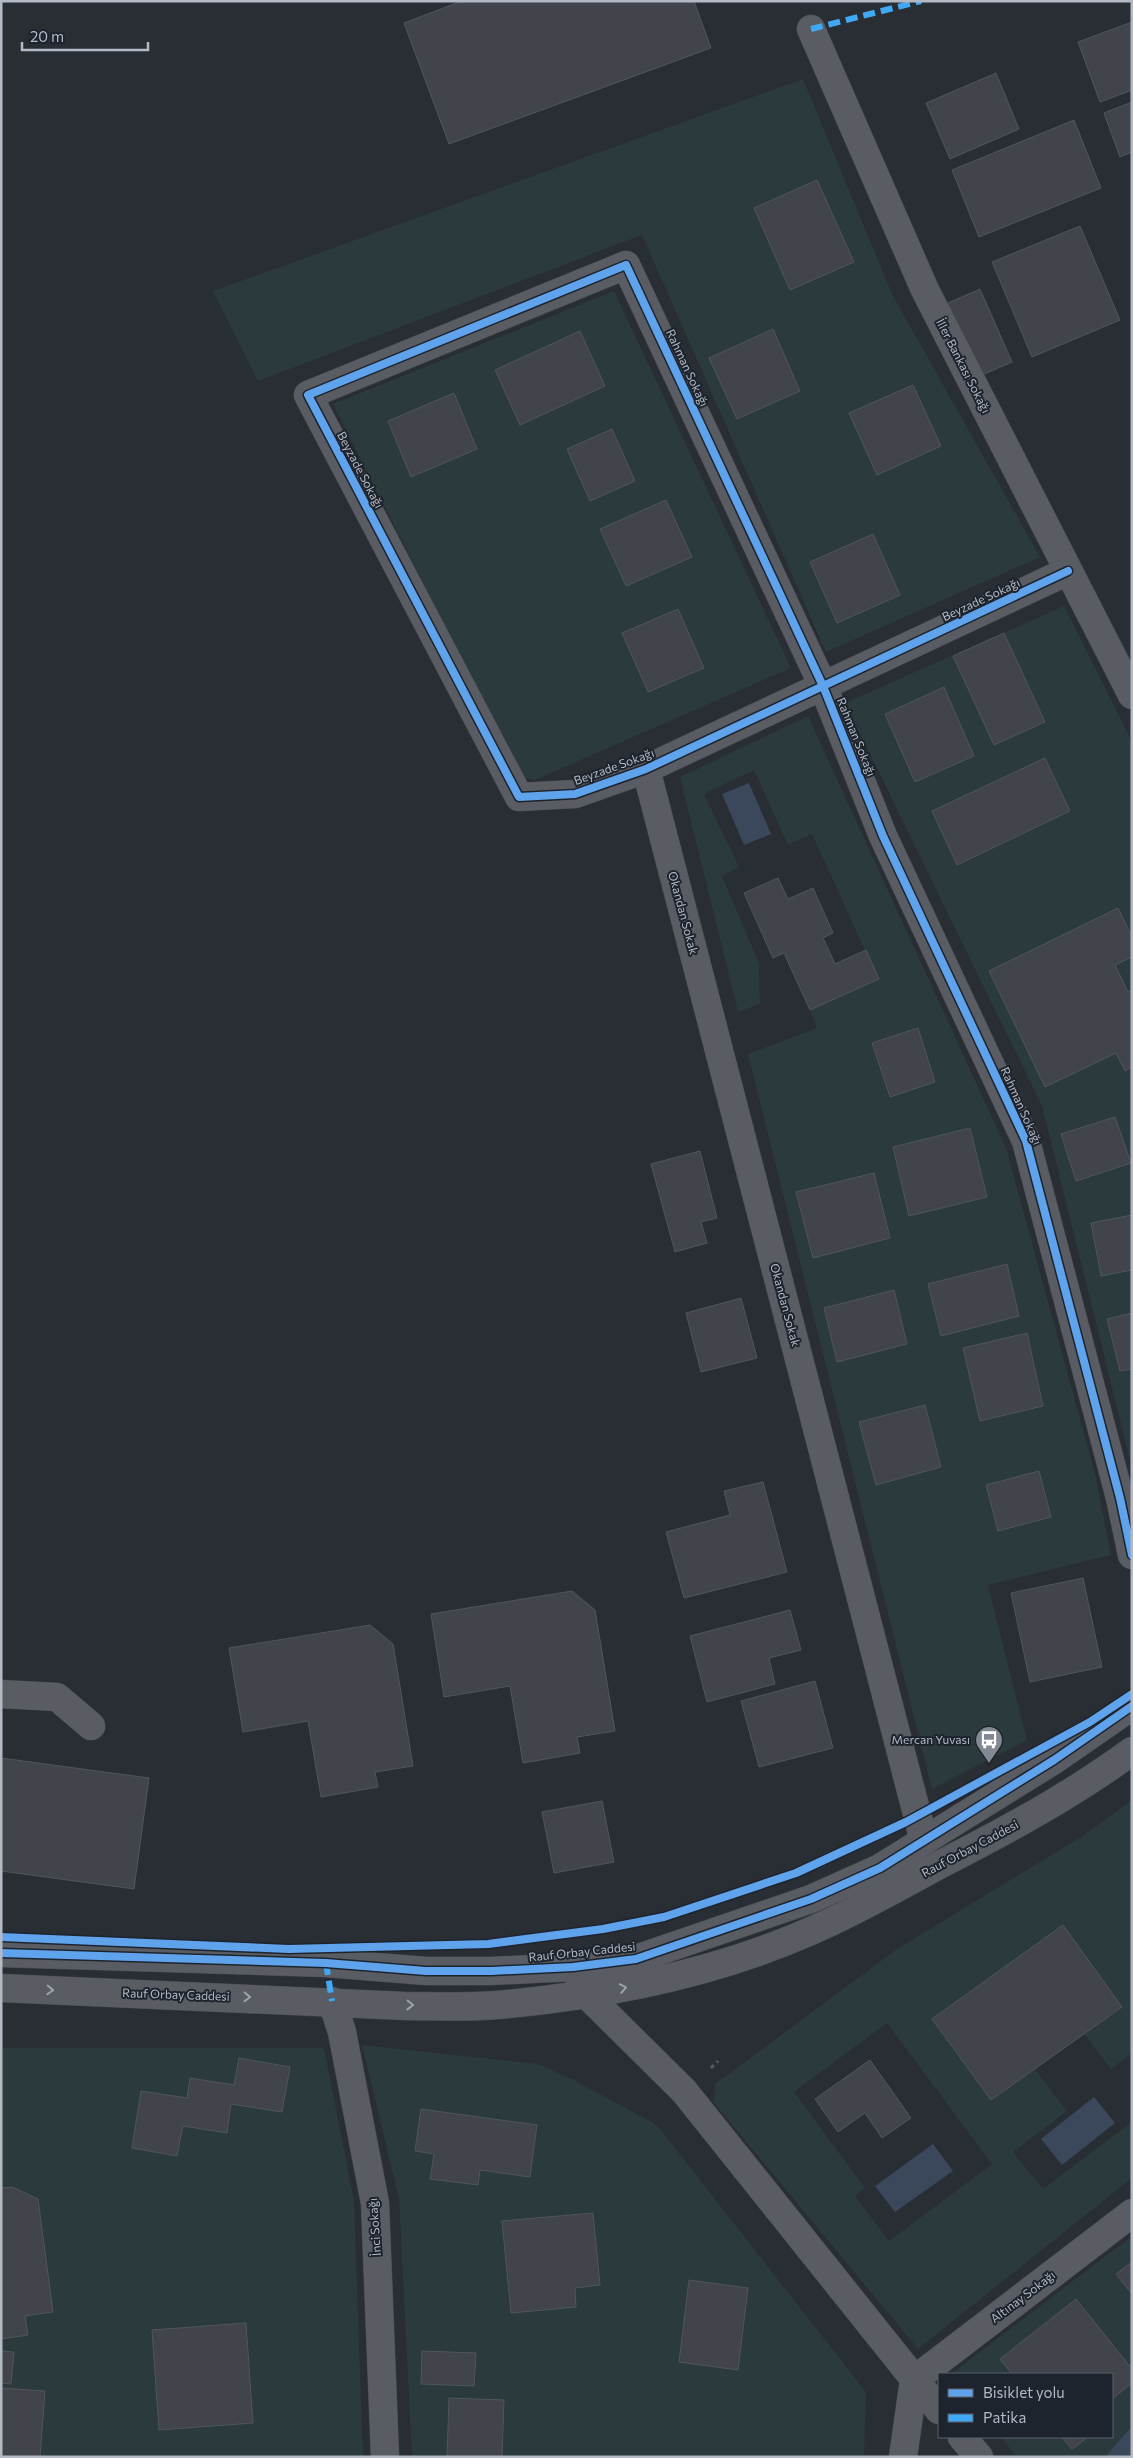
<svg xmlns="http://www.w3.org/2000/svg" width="1133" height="2458" viewBox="0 0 1133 2458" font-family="Commissioner,sans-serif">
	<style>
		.green { fill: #2b3a3c; fill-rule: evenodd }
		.water { fill: #3b475b }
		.building { fill: #41454b; stroke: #51555c }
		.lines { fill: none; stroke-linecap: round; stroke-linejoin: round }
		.minor-casing { stroke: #474a4f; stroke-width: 29 }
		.tertiary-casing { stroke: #474a4f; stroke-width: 29 }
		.path { stroke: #585c60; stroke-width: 3; stroke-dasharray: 4 4; stroke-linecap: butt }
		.minor { stroke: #595c63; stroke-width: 28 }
		.tertiary { stroke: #595c63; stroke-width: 28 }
		.quiet { stroke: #3fa9f5; stroke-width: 6; stroke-dasharray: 12 6; stroke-linecap: butt }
		.cycleway-casing { stroke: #1e242e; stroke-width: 11 }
		.cycleway { stroke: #60a3ed; stroke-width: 8 }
		.oneway { stroke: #9da2ac }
		.labels { text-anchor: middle; stroke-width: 4; stroke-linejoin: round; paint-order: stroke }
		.street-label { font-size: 12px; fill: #b4bac5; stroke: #1e242e }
		.poi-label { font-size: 12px; fill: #b4bac5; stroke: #1e242e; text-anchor: end }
	</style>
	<rect width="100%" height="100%" fill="#292e34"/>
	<g class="green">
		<path d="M803 79 892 294 1040 557 826 652 642 235 258 381 213 291Z"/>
		<path d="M614 291 791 668 535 780 521 777 333 404Z"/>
		<path d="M1064 606 1132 742V1468L1042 1106 845 703Z"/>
		<path d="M808 716 1006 1148 1095 1474 1111 1555 988 1585 1027 1740 932 1789 748 1054 817 1028 810 1010 878 979 812 834 788 845 754 770 704 794 739 867 722 876 759 963 760 1004 738 1012 680 777Z"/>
		<path d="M1132 1800V2053L1111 2069 1084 2034 1035 2069 1067 2111 1013 2152 1043 2189 1132 2122V2178L918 2349 714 2103 715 2084 897 1949 1081 1837ZM887 2023 992 2164 889 2241 855 2196 865 2188 794 2092Z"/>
		<path d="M362 2045 538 2064 572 2079 657 2125 866 2392 864 2457H412L399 2199Z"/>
		<path d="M1 2048H324L354 2201 363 2457H1Z"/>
		<path d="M1132 2236V2457H1017L1001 2437H1112V2374H951Z"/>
	</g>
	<g class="water">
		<path d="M749 783 771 834 744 845 722 794Z"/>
		<path d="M1094 2097 1115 2123 1062 2165 1041 2139Z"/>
		<path d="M933 2144 953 2171 895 2212 875 2186Z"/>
		<path d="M1132 2426V2457H1109L1107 2455Z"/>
	</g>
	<g class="building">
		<path d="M462 1H694L711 48 449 144 404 23Z"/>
		<path d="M1132 22V90L1100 102 1078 42Z"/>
		<path d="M996 73 1019 129 950 159 926 103Z"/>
		<path d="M1132 102V152L1120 157 1104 113Z"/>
		<path d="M1074 120 1101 188 979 237 952 170Z"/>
		<path d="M817 180 854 262 790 290 754 208Z"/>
		<path d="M1080 226 1120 320 1032 357 992 262Z"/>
		<path d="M980 289 1012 362 980 376 948 303Z"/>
		<path d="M773 329 800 391 737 419 709 358Z"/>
		<path d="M580 331 605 386 520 425 495 370Z"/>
		<path d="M913 385 941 446 877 475 849 413Z"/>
		<path d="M454 393 477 449 411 477 388 421Z"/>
		<path d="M612 429 635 481 590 501 567 449Z"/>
		<path d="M666 500 692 557 626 586 600 529Z"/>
		<path d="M873 534 900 595 837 623 810 562Z"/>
		<path d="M678 609 704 668 648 692 622 633Z"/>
		<path d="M1004 633 1045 722 994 745 953 656Z"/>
		<path d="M944 687 974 756 915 782 885 714Z"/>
		<path d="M1045 758 1070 811 957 865 932 811Z"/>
		<path d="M778 878 788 899 813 888 833 933 823 938 835 964 866 950 879 979 810 1010 784 953 773 958 744 893Z"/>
		<path d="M1118 908 1132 937V957L1115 965 1128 992 1132 990V1067L1125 1071 1116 1053 1045 1087 989 971Z"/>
		<path d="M918 1028 935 1082 890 1097 872 1043Z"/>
		<path d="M1115 1117 1131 1163 1076 1181 1061 1134Z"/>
		<path d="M970 1128 987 1197 909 1216 893 1147Z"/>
		<path d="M700 1151 717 1218 701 1222 707 1243 675 1252 651 1164Z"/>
		<path d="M874 1173 890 1238 813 1258 796 1192Z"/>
		<path d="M1132 1215V1270L1101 1276 1091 1223Z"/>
		<path d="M1007 1264 1019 1316 941 1336 928 1284Z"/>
		<path d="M894 1290 907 1344 837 1362 824 1308Z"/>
		<path d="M741 1298 757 1358 701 1372 686 1313Z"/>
		<path d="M1132 1313V1369L1120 1371 1107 1319Z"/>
		<path d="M1027 1333 1043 1406 980 1421 963 1348Z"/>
		<path d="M925 1405 941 1467 876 1485 859 1422Z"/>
		<path d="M1039 1471 1051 1517 998 1531 986 1485Z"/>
		<path d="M763 1482 787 1572 684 1598 666 1532 730 1515 724 1491Z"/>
		<path d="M1083 1578 1102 1667 1030 1682 1011 1593Z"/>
		<path d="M572 1591 595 1610 615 1731 577 1737 580 1753 523 1763 510 1686 444 1697 431 1614Z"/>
		<path d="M790 1610 801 1650 769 1658 775 1684 707 1702 690 1636Z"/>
		<path d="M370 1625 393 1644 413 1766 375 1772 378 1787 321 1797 308 1721 243 1732 229 1648Z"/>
		<path d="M815 1681 833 1748 759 1767 741 1701Z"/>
		<path d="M1 1758 149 1778 134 1889 1 1871Z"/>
		<path d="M602 1801 614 1862 554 1873 542 1812Z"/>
		<path d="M1063 1925 1122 2007 991 2100 932 2019Z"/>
		<path d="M239 2058 290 2067 282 2112 231 2104 227 2133 183 2126 177 2156 132 2148 141 2091 187 2098 190 2078 234 2085Z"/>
		<path d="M870 2060 911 2118 882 2138 865 2113 838 2132 815 2099Z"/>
		<path d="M421 2109 537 2125 530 2177 480 2170 478 2185 430 2179 434 2154 415 2151Z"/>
		<path d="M12 2187 38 2199 53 2312 25 2316 28 2335 1 2339V2188Z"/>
		<path d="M593 2213 600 2285 575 2288 576 2307 511 2313 502 2221Z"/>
		<path d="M1132 2262V2294L1116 2274Z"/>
		<path d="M689 2280 748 2288 738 2370 679 2362Z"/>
		<path d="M1076 2299 1132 2369V2383L1112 2399V2374H1012L1000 2359Z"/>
		<path d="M246 2323 253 2423 159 2430 152 2330Z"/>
		<path d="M1 2351 14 2352 11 2384 1 2383Z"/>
		<path d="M422 2351 476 2353 474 2386 421 2384Z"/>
		<path d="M1 2388 45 2391 40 2457H1Z"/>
		<path d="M449 2398 504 2400 502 2457H447Z"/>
		<path d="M1062 2437H1088L1072 2449Z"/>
	</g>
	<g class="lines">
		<defs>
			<g id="minor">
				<path d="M811 29 925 290 1132 695"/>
				<path d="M1068 571 646 769 575 794 519 797 308 395 626 265 823 686 883 836 1026 1141 1120 1498 1132 1555"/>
				<path d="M646 769 924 1841"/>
				<path d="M1 1694 57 1697 91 1726"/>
				<path d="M578 1976 587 1995 684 2091 939 2410"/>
				<path d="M332 2001 342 2032 375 2203 385 2457"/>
				<path d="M914 2380 1132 2213"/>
				<path d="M962 2437 979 2457"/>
				<path d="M903 2457 914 2380"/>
			</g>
			<g id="tertiary">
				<path d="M1 1953 326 1963 426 1971H491L573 1967 636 1959 811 1899 880 1868 1054 1760 1132 1706"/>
				<path d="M1 1988 405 2006C439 2006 474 2008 508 2004 611 1994 717 1973 813 1930 857 1911 900 1886 943 1863 1009 1829 1072 1795 1132 1751"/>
			</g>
		</defs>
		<use href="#minor" class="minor-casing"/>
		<use href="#tertiary" class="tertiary-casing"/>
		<path class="path" d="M711 2068 718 2061"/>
		<use href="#minor" class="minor"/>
		<use href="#tertiary" class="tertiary"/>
		<g class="quiet">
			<path d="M811 29 921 1"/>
			<path d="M326 1963 332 2001"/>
		</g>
		<defs>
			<g id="cycleway">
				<path d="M1068 571 646 769 575 794 519 797 308 395 626 265 823 686 883 836 1026 1141 1120 1498 1132 1555"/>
				<path d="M1 1937 289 1949 488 1944 603 1929 664 1917 796 1873 906 1822 1090 1722 1132 1694"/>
				<path d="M1 1953 326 1963 426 1971H491L573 1967 636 1959 811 1899 880 1868 1054 1760 1132 1706"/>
			</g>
		</defs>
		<use href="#cycleway" class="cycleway-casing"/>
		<use href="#cycleway" class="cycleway"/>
	</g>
	<defs><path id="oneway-chevron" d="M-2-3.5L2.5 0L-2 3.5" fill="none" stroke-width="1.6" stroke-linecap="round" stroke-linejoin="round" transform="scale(1.25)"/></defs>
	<g class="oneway">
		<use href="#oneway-chevron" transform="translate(623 1988) rotate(-11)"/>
		<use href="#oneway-chevron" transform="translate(50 1990) rotate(2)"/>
		<use href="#oneway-chevron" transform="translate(247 1997) rotate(2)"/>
		<use href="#oneway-chevron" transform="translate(410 2005) rotate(1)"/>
	</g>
	<defs>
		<symbol id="bus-pin" viewBox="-11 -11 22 30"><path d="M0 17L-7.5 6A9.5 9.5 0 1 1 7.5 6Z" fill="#838992" stroke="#1e242e"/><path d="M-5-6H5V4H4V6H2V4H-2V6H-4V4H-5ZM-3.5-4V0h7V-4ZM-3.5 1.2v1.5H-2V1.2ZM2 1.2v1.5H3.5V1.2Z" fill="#fff"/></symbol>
	</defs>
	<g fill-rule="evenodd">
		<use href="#bus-pin" x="973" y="1724" width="32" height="43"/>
	</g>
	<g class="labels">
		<g class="street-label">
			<text transform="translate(963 366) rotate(63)" y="4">İller Bankası Sokağı</text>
			<text transform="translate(687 368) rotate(65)" y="4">Rahman Sokağı</text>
			<text transform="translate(360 470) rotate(62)" y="4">Beyzade Sokağı</text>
			<text transform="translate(981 600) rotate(-25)" y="4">Beyzade Sokağı</text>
			<text transform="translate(856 737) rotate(68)" y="4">Rahman Sokağı</text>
			<text transform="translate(614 767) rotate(-20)" y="4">Beyzade Sokağı</text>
			<text transform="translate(683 913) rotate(75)" y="4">Okandan Sokak</text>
			<text transform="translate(1021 1106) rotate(66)" y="4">Rahman Sokağı</text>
			<text transform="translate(785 1305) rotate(75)" y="4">Okandan Sokak</text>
			<text transform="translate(970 1849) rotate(-28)" y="4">Rauf Orbay Caddesi</text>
			<text transform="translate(582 1952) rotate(-6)" y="4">Rauf Orbay Caddesi</text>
			<text transform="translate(176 1995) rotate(2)" y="4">Rauf Orbay Caddesi</text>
			<text transform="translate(375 2227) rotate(-94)" y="4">İnci Sokağı</text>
			<text transform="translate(1023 2297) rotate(-37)" y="4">Altınay Sokağı</text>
		</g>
		<g class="poi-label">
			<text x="970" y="1744">Mercan Yuvası</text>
		</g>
	</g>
	<rect width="1133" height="2458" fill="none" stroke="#b4bac5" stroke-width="5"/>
	<rect x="938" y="2373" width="175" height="65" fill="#1e242e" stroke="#5a606a"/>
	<rect x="948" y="2389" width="25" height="8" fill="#60a3ed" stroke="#5a606a"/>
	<text x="983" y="2398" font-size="15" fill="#b4bac5">Bisiklet yolu</text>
	<rect x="948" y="2414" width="25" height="8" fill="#3fa9f5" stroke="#5a606a"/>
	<text x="983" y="2423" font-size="15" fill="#b4bac5">Patika</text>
	<path d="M22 42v8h126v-8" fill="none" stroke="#b4bac5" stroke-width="2.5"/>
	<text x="30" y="42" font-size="15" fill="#b4bac5" stroke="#1e242e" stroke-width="4" paint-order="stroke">20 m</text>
</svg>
